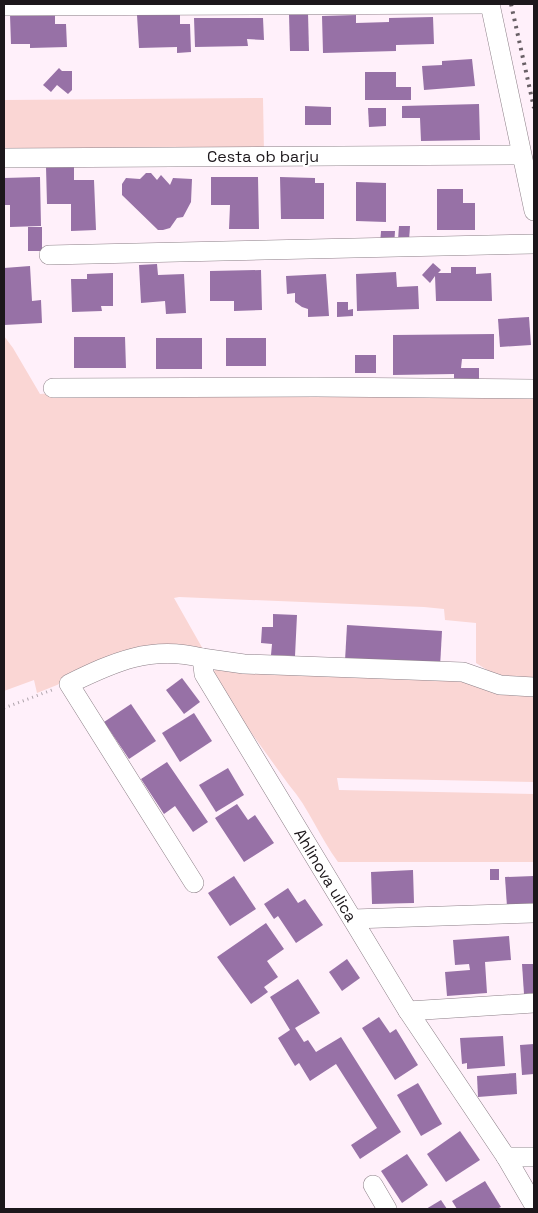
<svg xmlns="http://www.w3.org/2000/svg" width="538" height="1213" viewBox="0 0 538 1213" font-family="'Space Grotesk',sans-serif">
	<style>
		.green { fill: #fad6d4 }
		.building { fill: #9771a6 }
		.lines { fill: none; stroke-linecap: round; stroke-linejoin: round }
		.street-casing { stroke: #8d8088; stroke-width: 20 }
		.path { stroke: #aea3ab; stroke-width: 3; stroke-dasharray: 1 4; stroke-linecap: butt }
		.street { stroke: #fff; stroke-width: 19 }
		.rail { stroke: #696066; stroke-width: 4; stroke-dasharray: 2.5 5; stroke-linecap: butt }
		.labels { text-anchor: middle; stroke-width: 4.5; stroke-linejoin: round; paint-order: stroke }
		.street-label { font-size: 16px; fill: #1c171b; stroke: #fff }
	</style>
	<rect width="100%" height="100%" fill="#fff0fa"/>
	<g class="green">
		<path d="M263 98 264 152 4 153V100Z"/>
		<path d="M4 336 13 348 40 394 68 392 534 394V680L500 678 476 663V623L445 620 444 609 424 607 179 597 174 598 204 651 76 675 57 685 37 693 34 680 4 691Z"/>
		<path d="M216 668 234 672 480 682 534 694V782L337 778 339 790 534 794V862H338C320 838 309 808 289 785L221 691 213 673Z"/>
	</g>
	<g class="building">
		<path d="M308 13 309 51H290L289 14Z"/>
		<path d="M180 14V24H190L191 52 177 53V47L139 48 137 15Z"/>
		<path d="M10 15H55V24H66L67 47 30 48V44H11Z"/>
		<path d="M356 15V23L389 22V18L433 17 434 44 396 45V51L323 53 322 16Z"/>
		<path d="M194 18H263L264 40 247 39 248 46 195 47Z"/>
		<path d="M472 59 475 86 424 90 422 66 442 65V61Z"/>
		<path d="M59 68 62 71H72V90L68 94 57 85 51 92 43 85Z"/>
		<path d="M365 72H396V87H411V100H365Z"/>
		<path d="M479 104 480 140 421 141 420 118H402V106Z"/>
		<path d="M305 106 331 107V125H305Z"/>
		<path d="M368 108H386V126L369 127Z"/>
		<path d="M46 167H74V180H94L96 230 71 231V204H47Z"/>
		<path d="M146 173H151L157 180 161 175 170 185 173 178 192 179 191 202 183 217 177 218 170 228 163 230H158L122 195V184L126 178 140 179Z"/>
		<path d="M40 177 41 226 10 227V205H4V178Z"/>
		<path d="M211 177H258L259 229H229L230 205H211Z"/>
		<path d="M280 177 315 178V183H324V219H281Z"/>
		<path d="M356 182 386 183V222L356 221Z"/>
		<path d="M437 189H463V203H475V230H437Z"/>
		<path d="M399 226H410L409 241 398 240Z"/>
		<rect x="28" y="227" width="14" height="24"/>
		<path d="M381 231H395L394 246 380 245Z"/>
		<path d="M433 263 441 270 438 273H451V267H476V274L491 273 492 301H436L435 276 430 283 422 275Z"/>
		<path d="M157 264 158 275 184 274 186 313 166 314 165 301 141 303 139 265Z"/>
		<path d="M30 266 32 301 41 300 42 323 4 325V268Z"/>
		<path d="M261 270 262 310 234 311V301H210V271Z"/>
		<path d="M396 272 397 287 418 286 419 309 357 311 356 274Z"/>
		<path d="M113 273V306H101L102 311 72 312 71 279H87V274Z"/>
		<path d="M326 274 329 316 308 317V309L302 307 295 302V293L287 294 286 276Z"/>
		<path d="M337 302H348V310L353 309V316L337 317Z"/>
		<path d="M529 317 531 345 500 347 498 319Z"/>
		<path d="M494 334V359H462L461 368H479V383H454V374L393 375V335Z"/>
		<path d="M74 337H125L126 368H74Z"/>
		<rect x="156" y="338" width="46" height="31"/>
		<rect x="226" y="338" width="40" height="28"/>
		<rect x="355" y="355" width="21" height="18"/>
		<path d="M273 614 297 615 295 656 271 655 272 644 261 643 262 627H273Z"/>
		<path d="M347 625 442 631 440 667 345 661Z"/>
		<path d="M182 678 200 702 184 714 166 690Z"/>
		<path d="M131 704 156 741 129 759 104 722Z"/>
		<path d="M194 713 212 741 180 762 162 733Z"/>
		<path d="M167 762 208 822 193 832 175 806 164 814 141 779Z"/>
		<path d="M228 768 244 795 216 812 199 785Z"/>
		<path d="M237 804 248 820 255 815 274 843 244 862 215 818Z"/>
		<rect x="490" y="869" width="9" height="11"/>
		<path d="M413 870 414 903 372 904 371 872Z"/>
		<path d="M234 876 256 909 230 926 208 893Z"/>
		<path d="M534 876V906L507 907 505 877Z"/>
		<path d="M288 888 298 903 305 899 323 925 296 943 278 916 274 919 264 904Z"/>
		<path d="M266 923 284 949 267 961 278 977 264 987 268 992 251 1004 217 957Z"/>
		<path d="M509 936 511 960 485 962 487 993 447 996 445 972 470 970 469 964 455 965 453 940Z"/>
		<path d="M347 959 360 978 342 991 329 972Z"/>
		<path d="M522 964H534V993L524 994Z"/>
		<path d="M298 979 320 1013 295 1028 304 1042 308 1040 316 1052 341 1037 401 1132 360 1159 351 1145 377 1128 336 1064 310 1081 299 1063 295 1066 278 1038 290 1030 270 997Z"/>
		<path d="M379 1017 390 1033 396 1029 418 1065 395 1080 362 1028Z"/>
		<path d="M503 1036 505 1066 467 1069V1063L462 1064 460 1038Z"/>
		<path d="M534 1044V1074L522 1075 520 1045Z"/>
		<path d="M516 1073 517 1094 478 1097 477 1076Z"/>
		<path d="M418 1083 442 1124 421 1136 397 1095Z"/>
		<path d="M460 1131 480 1160 446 1182 427 1154Z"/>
		<path d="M407 1154 428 1185 402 1203 381 1171Z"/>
		<path d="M485 1181 501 1207 497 1209H457L452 1201Z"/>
		<path d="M441 1200 447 1209H426Z"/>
	</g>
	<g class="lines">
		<defs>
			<g id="street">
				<path d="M490 4 534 211"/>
				<path d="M4 6 490 4"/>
				<path d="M4 158 521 155"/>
				<path d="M49 255 534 244"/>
				<path d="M53 388 316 387 534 389"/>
				<path d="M202 658 244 664 463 672 500 685 534 687"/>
				<path d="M194 883 69 684C114 662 151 645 202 658L204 674 408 1011 506 1157 534 1205"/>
				<path d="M353 919 534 913"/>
				<path d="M408 1011 534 1003"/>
				<path d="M506 1157H534"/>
				<path d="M373 1185 387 1209"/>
			</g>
		</defs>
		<use href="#street" class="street-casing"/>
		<path class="path" d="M4 708 52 690"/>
		<use href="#street" class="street"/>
		<path class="rail" d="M511 4 534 108"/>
	</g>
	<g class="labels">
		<g class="street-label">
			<text x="263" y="162">Cesta ob barju</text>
			<text transform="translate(326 875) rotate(59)" y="6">Ahlinova ulica</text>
		</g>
	</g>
	<rect width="538" height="1213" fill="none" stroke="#1c171b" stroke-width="10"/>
</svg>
